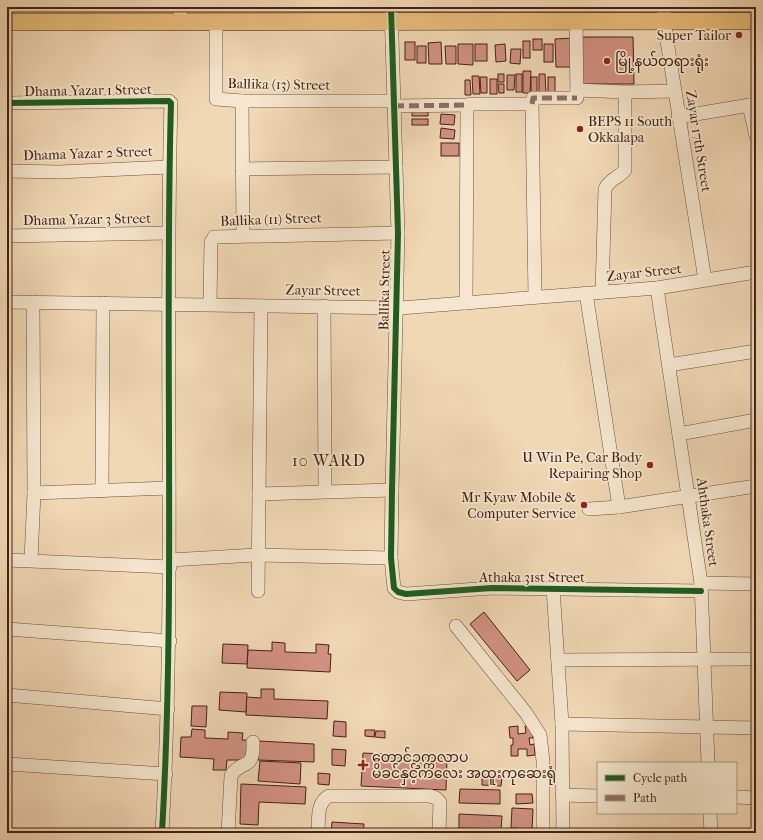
<svg xmlns="http://www.w3.org/2000/svg" width="763" height="840" viewBox="0 0 763 840" font-family="'IM FELL French Canon','Noto Sans Myanmar',serif">
	<style>
		.building { fill: #d39184; stroke: #412216 }
		.lines { fill: none; stroke-linecap: round; stroke-linejoin: round }
		.minor-casing { stroke: #6d503e; stroke-width: 14 }
		.major-casing { stroke: #412216; stroke-width: 18 }
		.minor { stroke: #f6e6cf; stroke-width: 13 }
		.major { stroke: #e8bc7a; stroke-width: 17 }
		.quiet { stroke: #8d6e63; stroke-width: 5; stroke-dasharray: 10 5; stroke-linecap: butt }
		.cycleway-casing { stroke: #f6e6cf; stroke-width: 8 }
		.cycleway { stroke: #1b5e20; stroke-width: 6 }
		.poi-dot { fill: #8f2418; stroke: #f6e6cf; stroke-width: 1.5 }
		.labels { text-anchor: middle; stroke-width: 3.5; stroke-linejoin: round; paint-order: stroke }
		.poi-label { font-size: 14px; fill: #412216; stroke: #f6e6cf; text-anchor: end }
		.street-label { font-size: 14px; fill: #412216; stroke: #f6e6cf }
		.quarter-label { font-size: 16px; letter-spacing: 1px; fill: #412216; stroke: #f6e6cf }
	</style>
	<rect width="100%" height="100%" fill="#f1d8b5"/>
	<filter id="stains"><feTurbulence type="fractalNoise" baseFrequency=".005" numOctaves="4"/><feColorMatrix values="0 0 0 0 .2 0 0 0 0 .09 0 0 0 0 .02 0 0 0 .5 -.17"/></filter>
	<radialGradient id="worn" r=".72"><stop offset=".6" stop-color="#630" stop-opacity="0"/><stop offset="1" stop-color="#630" stop-opacity=".3"/></radialGradient>
	<g class="building">
		<path d="M581 37H633L634 84H581Z"/>
		<path d="M573 38 574 67H556L555 39Z"/>
		<rect x="533" y="39" width="9" height="11"/>
		<rect x="523" y="41" width="7" height="17"/>
		<rect x="405" y="42" width="10" height="18"/>
		<path d="M441 42 442 64H429L428 43Z"/>
		<path d="M458 44H473V65L458 64Z"/>
		<rect x="475" y="44" width="12" height="17"/>
		<path d="M505 44 506 61 496 62 495 45Z"/>
		<rect x="544" y="44" width="9" height="18"/>
		<rect x="417" y="46" width="9" height="17"/>
		<path d="M445 46H456V64H446Z"/>
		<path d="M511 49H521L520 64 510 63Z"/>
		<path d="M523 71H531L530 93H523Z"/>
		<rect x="498" y="74" width="6" height="8"/>
		<rect x="516" y="74" width="6" height="18"/>
		<path d="M539 74H545L546 93H539Z"/>
		<path d="M507 75H515L514 90H507Z"/>
		<path d="M472 76H479L480 94H473Z"/>
		<path d="M480 77H487V93H481Z"/>
		<rect x="531" y="77" width="6" height="17"/>
		<rect x="548" y="77" width="7" height="17"/>
		<rect x="490" y="79" width="7" height="15"/>
		<path d="M465 80H470L471 95H465Z"/>
		<path d="M498 84H504V93H499Z"/>
		<path d="M412 109 428 110V116H412Z"/>
		<path d="M441 114 455 115 454 125 440 124Z"/>
		<rect x="412" y="119" width="16" height="6"/>
		<path d="M441 128 455 130 454 139 440 138Z"/>
		<rect x="441" y="143" width="18" height="13"/>
		<path d="M484 612 530 670 517 681 470 624Z"/>
		<path d="M272 642 285 643V652L316 653V644L329 645 328 654H331L330 672 247 668 248 650 272 651Z"/>
		<path d="M223 644 248 645 247 664 222 663Z"/>
		<path d="M261 689H274V699L328 701 327 719 246 715V697L261 698Z"/>
		<path d="M220 692 247 693 246 712 219 710Z"/>
		<path d="M192 706H207L206 727 191 726Z"/>
		<path d="M334 721 346 722V737L333 736Z"/>
		<path d="M518 726V734L526 733 525 726H533V738H529L530 745 534 744 535 755 527 756V749H518V756H511V745H513V738H510L509 727Z"/>
		<path d="M192 729 205 730V738L228 739V732L243 733 242 740H247L246 760H227L226 770H213L214 759 180 757 181 737H191Z"/>
		<path d="M365 730H375L374 737 365 736Z"/>
		<path d="M376 731H385V738L375 737Z"/>
		<path d="M259 741 314 744V762L258 760Z"/>
		<path d="M332 749 346 750 345 766 332 765Z"/>
		<path d="M363 753 447 757 446 790 361 786Z"/>
		<path d="M260 761 301 763 300 784 258 781Z"/>
		<path d="M318 773 330 774 329 785 318 784Z"/>
		<path d="M482 775 502 776 501 786 482 785Z"/>
		<path d="M241 784 306 787 305 804 259 802 258 825 240 824Z"/>
		<path d="M460 789 500 790V804L459 803Z"/>
		<path d="M516 794H532L533 803 516 804Z"/>
		<path d="M512 808 533 809 532 829H526V833H518V828H511Z"/>
		<path d="M459 814 502 816 501 829 459 828Z"/>
		<path d="M332 822 364 824 363 833H331Z"/>
	</g>
	<g class="lines">
		<defs>
			<g id="minor">
				<path d="M180 7 181 22"/>
				<path d="M391 7 398 233 392 490 391 558 394 588 398 592 406 594 492 588 701 591"/>
				<path d="M664 7V22L705 280"/>
				<path d="M216 22V99L242 101H394"/>
				<path d="M577 90 625 92 675 91"/>
				<path d="M242 101 243 235"/>
				<path d="M7 103 169 101 171 103C164 347 176 590 162 833"/>
				<path d="M532 104 533 98H577L576 22"/>
				<path d="M749 105 756 136"/>
				<path d="M394 106 468 105"/>
				<path d="M678 117 756 104"/>
				<path d="M242 169 396 167"/>
				<path d="M7 171 59 172 169 167"/>
				<path d="M7 236 168 233"/>
				<path d="M657 288 701 583 708 763"/>
				<path d="M602 292 605 189C609 179 619 178 625 170V92"/>
				<path d="M586 293 619 507"/>
				<path d="M7 302 400 308 657 288 756 272"/>
				<path d="M466 303 467 108 470 104H532L535 297"/>
				<path d="M210 304 211 242 214 237 398 233"/>
				<path d="M324 306 325 491"/>
				<path d="M669 365 756 351"/>
				<path d="M679 434 756 420"/>
				<path d="M102 491 103 303"/>
				<path d="M34 493 169 488"/>
				<path d="M259 494 392 490"/>
				<path d="M589 509 619 507 756 486"/>
				<path d="M7 560 170 567"/>
				<path d="M31 560 34 493 33 302"/>
				<path d="M170 560 258 555 391 558"/>
				<path d="M701 583 756 584"/>
				<path d="M553 588 562 724 563 833"/>
				<path d="M258 591 261 306"/>
				<path d="M456 626 526 713 540 735 543 761V833"/>
				<path d="M7 629 170 641"/>
				<path d="M558 660 756 659"/>
				<path d="M7 695 168 709"/>
				<path d="M562 724 756 728"/>
				<path d="M7 764 166 774"/>
				<path d="M562 795 598 796"/>
				<path d="M736 797 756 798"/>
				<path d="M710 813 711 833"/>
				<path d="M228 833 231 776C241 758 254 773 253 742"/>
				<path d="M318 833C319 819 316 803 329 796H430L436 798 440 802 439 833"/>
			</g>
			<path id="major" d="M7 22 756 21"/>
		</defs>
		<use href="#minor" class="minor-casing"/>
		<use href="#major" class="major-casing"/>
		<use href="#minor" class="minor"/>
		<use href="#major" class="major"/>
		<g class="quiet">
			<path d="M532 104 533 98H577"/>
			<path d="M394 106 468 105"/>
		</g>
		<defs>
			<g id="cycleway">
				<path d="M391 7 398 233 392 490 391 558 394 588 398 592 406 594 492 588 701 591"/>
				<path d="M7 103 169 101 171 103C164 347 176 590 162 833"/>
			</g>
		</defs>
		<use href="#cycleway" class="cycleway-casing"/>
		<use href="#cycleway" class="cycleway"/>
	</g>
	<g class="poi-dot">
		<circle cx="739" cy="35" r="4"/>
		<circle cx="607" cy="61" r="4"/>
		<circle cx="580" cy="129" r="4"/>
		<circle cx="650" cy="465" r="4"/>
		<circle cx="584" cy="505" r="4"/>
		<path d="M361 759h4v4h4v4h-4v4h-4v-4h-4v-4h4z"/>
	</g>
	<g class="labels">
		<g class="poi-label">
			<text x="731" y="40">Super Tailor</text>
			<text x="615" y="66" text-anchor="start">မြို့နယ်တရားရုံး</text>
			<text x="588" y="126" text-anchor="start">BEPS 11 South<tspan x="588" dy="16">Okkalapa</tspan></text>
			<text x="642" y="462">U Win Pe, Car Body<tspan x="642" dy="16">Repairing Shop</tspan></text>
			<text x="576" y="502">Mr Kyaw Mobile &amp;<tspan x="576" dy="16">Computer Service</tspan></text>
			<text x="372" y="762" text-anchor="start">တောင်ဥက္ကလာပ<tspan x="372" dy="16">မိခင်နှင့်ကလေး အထူးကုဆေးရုံ</tspan></text>
		</g>
		<g class="street-label">
			<text transform="translate(279 84) rotate(1)" y="5">Ballika (13) Street</text>
			<text transform="translate(88 90) rotate(-1)" y="5">Dhama Yazar 1 Street</text>
			<text transform="translate(699 141) rotate(81)" y="5">Zayar 17th Street</text>
			<text transform="translate(88 153) rotate(-2)" y="5">Dhama Yazar 2 Street</text>
			<text transform="translate(87 219) rotate(-1)" y="5">Dhama Yazar 3 Street</text>
			<text transform="translate(271 219) rotate(-2)" y="5">Ballika (11) Street</text>
			<text transform="translate(644 272) rotate(-6)" y="5">Zayar Street</text>
			<text transform="translate(323 290) rotate(1)" y="5">Zayar Street</text>
			<text transform="translate(384 290) rotate(-89)" y="5">Ballika Street</text>
			<text transform="translate(708 522) rotate(82)" y="5">Ahthaka Street</text>
			<text x="532" y="582">Athaka 31st Street</text>
		</g>
		<g class="quarter-label">
			<text x="329" y="466">10 WARD</text>
		</g>
	</g>
	<rect width="763" height="840" fill="none" stroke="#f1d8b5" stroke-width="24"/>
	<rect x="8" y="8" width="747" height="824" fill="none" stroke="#412216" stroke-width="2"/>
	<rect x="12" y="12" width="739" height="816" fill="none" stroke="#412216"/>
	<rect x="597" y="762" width="140" height="52" fill="#f6e6cf" stroke="#ae9885"/>
	<rect x="605" y="775" width="20" height="6" fill="#1b5e20" stroke="#ae9885"/>
	<text x="633" y="782" font-size="12" fill="#412216">Cycle path</text>
	<rect x="605" y="795" width="20" height="6" fill="#8d6e63" stroke="#ae9885"/>
	<text x="633" y="802" font-size="12" fill="#412216">Path</text>
	<rect width="100%" height="100%" filter="url(#stains)"/>
	<rect width="100%" height="100%" fill="url(#worn)"/>
</svg>
